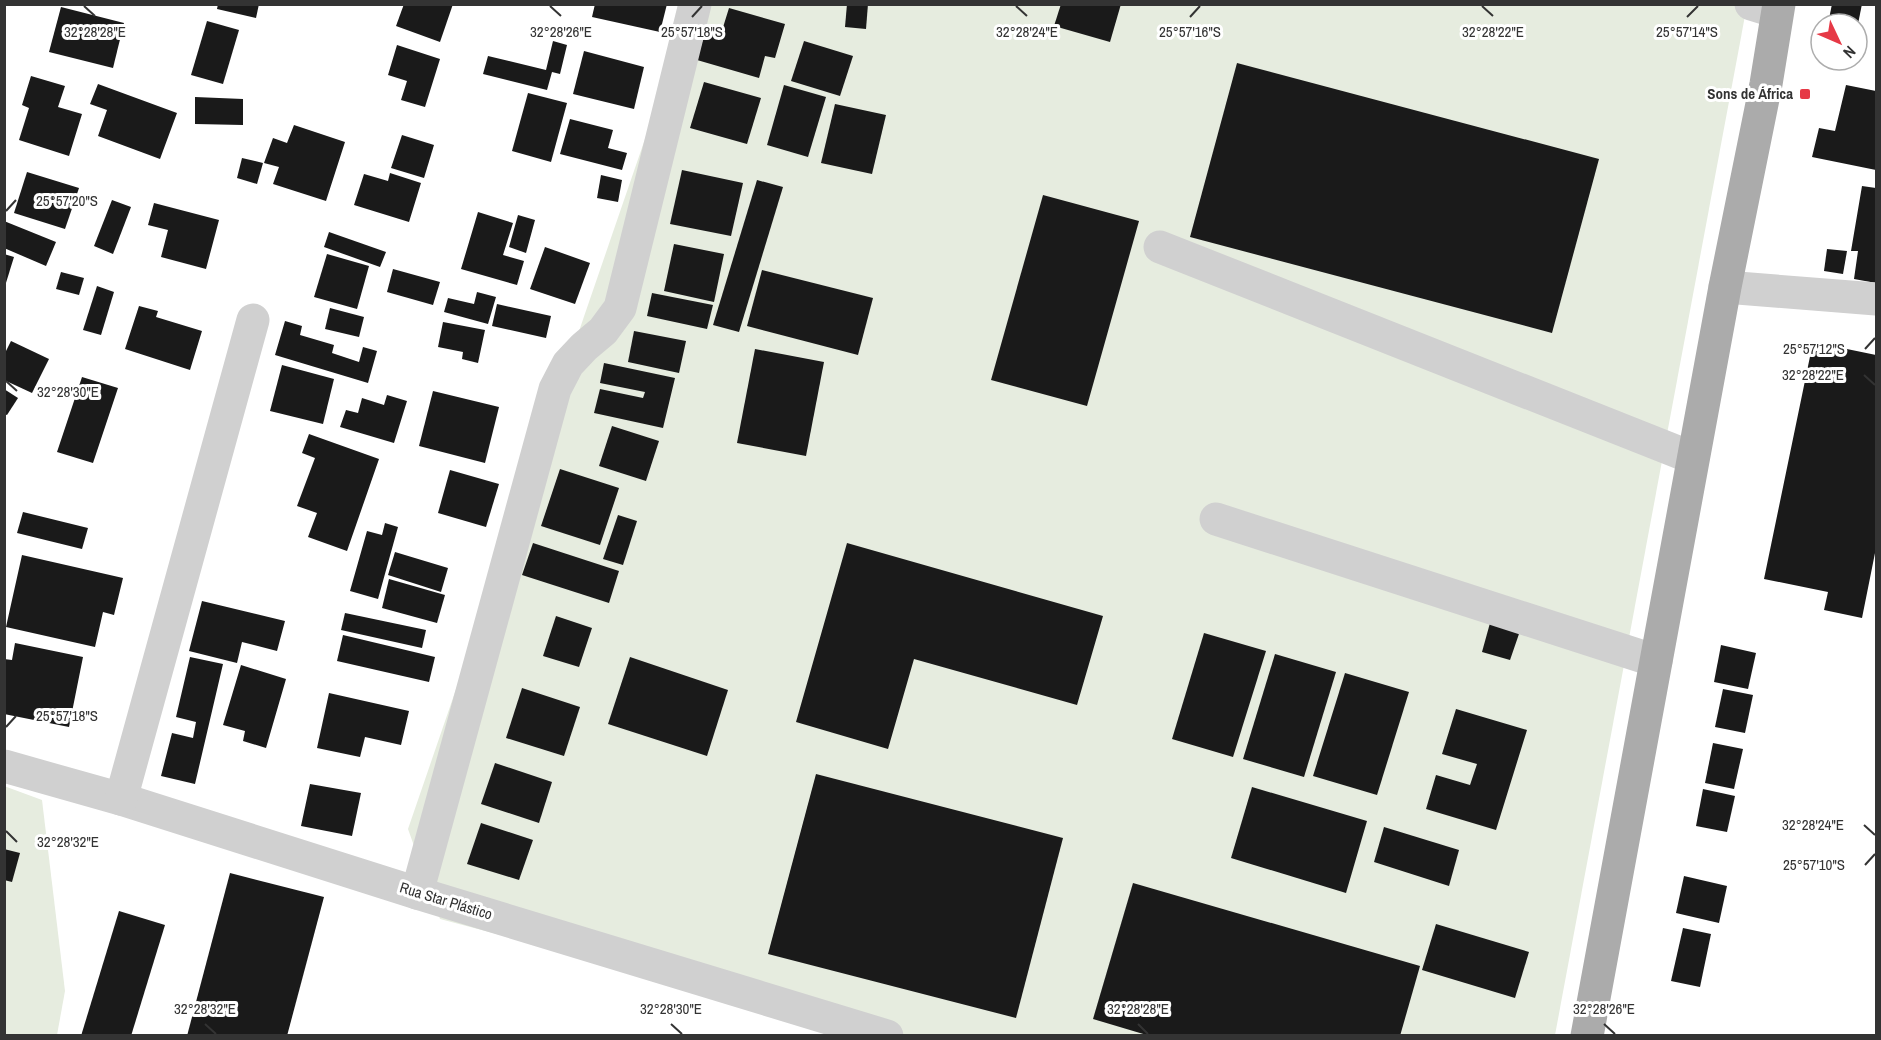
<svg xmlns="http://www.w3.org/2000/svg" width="1881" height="1040" viewBox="0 0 1881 1040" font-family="'Archivo Narrow',sans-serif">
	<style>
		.green { fill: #e6ecdf }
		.building { fill: #1a1a1a }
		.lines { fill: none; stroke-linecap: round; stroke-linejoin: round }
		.minor { stroke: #d0d0d0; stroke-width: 33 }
		.major { stroke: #ababab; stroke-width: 33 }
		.ticks { fill: none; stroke: #333; stroke-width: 2 }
		.poi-dot { fill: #e63946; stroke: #fff; stroke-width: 2 }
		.labels { text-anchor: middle; stroke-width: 6; stroke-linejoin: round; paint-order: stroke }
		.poi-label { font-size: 15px; font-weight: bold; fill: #333; stroke: #fff; text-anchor: end }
		.street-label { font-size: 15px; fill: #333; stroke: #fff }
		.ticks-label { font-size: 15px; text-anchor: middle; fill: #333; stroke: #fff; stroke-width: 6; stroke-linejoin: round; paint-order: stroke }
	</style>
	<rect width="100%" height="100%" fill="#fff"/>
	<g class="green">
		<path d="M691 5H1747L1555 1035H877L440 919 408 829Z"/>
		<path d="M4 786 42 800 65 991 57 1035H5Z"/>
	</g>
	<g class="building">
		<path d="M218 4H259L256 18 217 9Z"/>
		<path d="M404 4H453L440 42 396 26Z"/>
		<path d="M595 4H667L660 32 592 17Z"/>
		<path d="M847 4H868L866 29 845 27Z"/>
		<path d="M1061 4H1121L1110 42 1054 26Z"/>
		<path d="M1832 4H1862L1858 24H1828Z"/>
		<path d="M61 7 124 23 113 68 49 52Z"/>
		<path d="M729 8 785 24 775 58 765 56 759 78 697 60 705 32 720 37Z"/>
		<path d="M207 21 239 30 223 84 191 75Z"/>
		<path d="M553 41 567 45 560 74 552 72 547 90 483 74 488 56 546 70Z"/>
		<path d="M804 41 853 56 840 96 791 81Z"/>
		<path d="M397 45 440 59 425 107 401 100 407 81 388 75Z"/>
		<path d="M584 51 644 67 634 109 573 94Z"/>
		<path d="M1237 63 1599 159 1552 333 1190 237Z"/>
		<path d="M31 76 65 86 58 107 82 114 69 156 19 140 29 108 22 105Z"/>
		<path d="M704 82 761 98 747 144 690 128Z"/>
		<path d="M98 84 177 113 160 159 98 136 107 110 90 104Z"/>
		<path d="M784 85 826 97 808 157 767 145Z"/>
		<path d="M1846 85 1876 91V170L1812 157 1819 128 1835 131Z"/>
		<path d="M528 93 567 103 551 162 512 151Z"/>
		<path d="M195 97 243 99V125L195 124Z"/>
		<path d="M835 104 886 115 872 174 821 163Z"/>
		<path d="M570 119 613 130 608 148 627 153 622 170 560 154Z"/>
		<path d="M294 125 345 142 326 201 273 184 279 167 264 163 273 138 287 143Z"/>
		<path d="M402 135 434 145 424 178 391 168Z"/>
		<path d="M242 158 263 163 257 184 237 178Z"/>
		<path d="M682 170 743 183 731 236 670 224Z"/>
		<path d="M27 172 79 188 65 229 14 213Z"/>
		<path d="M390 173 421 183 409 222 354 205 364 174 388 181Z"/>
		<path d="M601 175 622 180 618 202 597 198Z"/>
		<path d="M757 180 783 187 739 332 713 325Z"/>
		<path d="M1862 186 1876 188V283L1854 279 1858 251H1851Z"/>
		<path d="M1043 195 1139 221 1087 406 991 380Z"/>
		<path d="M112 200 131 207 113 254 94 246Z"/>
		<path d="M154 203 219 220 206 269 161 257 168 230 148 225Z"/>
		<path d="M478 212 513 223 503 255 524 261 517 285 461 269Z"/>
		<path d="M518 215 535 220 526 253 509 247Z"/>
		<path d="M4 221 56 242 46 266 4 248Z"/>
		<path d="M329 232 386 252 380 267 324 247Z"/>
		<path d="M674 244 724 254 714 302 664 291Z"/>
		<path d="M545 247 590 263 575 304 530 289Z"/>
		<path d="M1827 249 1847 251 1843 274 1824 271Z"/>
		<path d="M4 254 14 257 5 286H4Z"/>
		<path d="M327 254 369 266 357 309 314 297Z"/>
		<path d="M393 269 440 282 433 305 387 292Z"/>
		<path d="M762 270 873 298 858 355 747 326Z"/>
		<path d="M61 272 84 278 79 295 56 289Z"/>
		<path d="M97 286 114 292 101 335 83 330Z"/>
		<path d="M477 292 496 297 488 324 444 312 448 298 474 304Z"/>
		<path d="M652 293 713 305 707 329 647 316Z"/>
		<path d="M497 304 551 316 546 338 492 326Z"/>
		<path d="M139 306 158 311 156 317 202 331 190 370 125 349Z"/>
		<path d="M330 308 364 317 359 337 325 329Z"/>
		<path d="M285 321 302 326 300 335 334 345 332 353 359 362 363 347 377 351 368 383 275 355Z"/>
		<path d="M443 322 485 330 478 363 462 359 463 352 438 347Z"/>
		<path d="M634 331 686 341 679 373 628 362Z"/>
		<path d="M11 341 49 359 32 393 4 380V355Z"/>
		<path d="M1813 342 1876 355V548L1862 618 1824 610 1828 592 1764 579Z"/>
		<path d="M755 349 824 362 806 456 737 443Z"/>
		<path d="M604 363 675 378 663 428 594 413 600 389 643 398 645 392 600 383Z"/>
		<path d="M282 365 334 379 323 424 270 411Z"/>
		<path d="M82 377 118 388 93 463 57 452Z"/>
		<path d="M4 389 18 398 7 415 4 414Z"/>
		<path d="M433 391 499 407 485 463 419 446Z"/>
		<path d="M387 395 407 401 394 443 340 427 346 410 358 413 362 398 384 405Z"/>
		<path d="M612 426 659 441 646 481 599 466Z"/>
		<path d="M309 434 379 459 347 551 308 537 317 513 297 506 315 458 302 453Z"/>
		<path d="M560 469 619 488 600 545 541 526Z"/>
		<path d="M450 470 499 484 486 527 438 513Z"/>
		<path d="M23 512 88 528 82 549 17 533Z"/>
		<path d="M618 515 637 521 623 565 603 559Z"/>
		<path d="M385 523 398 527 378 599 350 591 367 531 382 535Z"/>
		<path d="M533 543 619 571 609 603 522 575Z"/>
		<path d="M847 543 1103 616 1077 705 914 659 888 749 796 722Z"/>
		<path d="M395 552 448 568 441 592 388 575Z"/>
		<path d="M22 555 123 578 114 615 103 612 95 647 6 627Z"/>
		<path d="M389 579 445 595 437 623 382 608Z"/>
		<path d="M202 601 285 621 277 651 242 642 237 663 189 651Z"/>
		<path d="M345 613 426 630 422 648 341 630Z"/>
		<path d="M556 616 592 628 579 667 543 656Z"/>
		<path d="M1490 623 1520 631 1510 660 1482 652Z"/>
		<path d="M1204 633 1266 651 1233 757 1172 739Z"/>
		<path d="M343 635 435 657 429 682 337 661Z"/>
		<path d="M15 643 83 657 69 727 4 714V659L12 660Z"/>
		<path d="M1721 645 1756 653 1748 689 1714 682Z"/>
		<path d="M1275 654 1336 672 1304 777 1243 759Z"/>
		<path d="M190 657 223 664 195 784 161 776 172 733 193 738 196 722 176 717Z"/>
		<path d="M630 657 728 690 707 756 608 724Z"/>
		<path d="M241 665 286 679 266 748 243 741 245 731 223 725Z"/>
		<path d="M1345 673 1409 692 1377 795 1313 776Z"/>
		<path d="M522 688 580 707 564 756 506 738Z"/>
		<path d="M1723 689 1753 695 1745 733 1715 727Z"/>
		<path d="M329 693 409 711 401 745 365 737 360 757 317 748Z"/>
		<path d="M1456 709 1527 730 1496 830 1426 809 1436 775 1470 785 1477 764 1442 754Z"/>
		<path d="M1713 743 1743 749 1734 789 1705 783Z"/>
		<path d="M495 763 552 782 539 823 481 804Z"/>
		<path d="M816 774 1063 838 1016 1018 768 954Z"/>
		<path d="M310 784 361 793 352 836 301 826Z"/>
		<path d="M1252 787 1367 821 1346 893 1231 858Z"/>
		<path d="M1703 789 1735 796 1727 832 1696 826Z"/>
		<path d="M481 823 533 840 519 880 467 864Z"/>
		<path d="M1384 827 1459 850 1449 886 1374 862Z"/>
		<path d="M4 849 20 853 12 882 4 880Z"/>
		<path d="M230 873 324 897 287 1036H187Z"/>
		<path d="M1684 876 1727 886 1719 923 1676 913Z"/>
		<path d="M1133 883 1420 966 1400 1036H1150L1093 1019Z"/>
		<path d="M119 911 165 925 131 1036H81Z"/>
		<path d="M1436 924 1529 952 1515 998 1422 970Z"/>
		<path d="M1683 928 1711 934 1700 987 1671 981Z"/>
	</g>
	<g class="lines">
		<g class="minor">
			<path d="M1751 4 1777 12"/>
			<path d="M1160 247 1693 458"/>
			<path d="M1725 287 1876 299"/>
			<path d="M1216 519 1656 661"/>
			<path d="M4 766 121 799 417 893 887 1036"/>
			<path d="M121 799 253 320"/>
			<path d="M417 893 555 389 568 364 584 347 603 331 620 308 695 4"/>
		</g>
		<path class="major" d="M1587 1036 1725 287 1766 84 1779 4"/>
	</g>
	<path class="ticks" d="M84 6 95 16M550 6 561 16M1016 6 1027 16M1482 6 1493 16M692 17 702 6M1190 17 1200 6M1687 17 1698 6M6 211 16 200M1865 349 1875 338M1864 375 1875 385M6 381 17 391M6 727 16 716M1864 825 1875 835M6 831 17 842M1865 865 1875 854M205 1024 216 1034M671 1024 682 1034M1138 1024 1148 1034M1604 1024 1615 1034"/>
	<rect class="poi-dot" x="1799" y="88" width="12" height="12" rx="3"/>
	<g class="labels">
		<g class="poi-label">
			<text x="1793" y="99">Sons de África</text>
		</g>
		<g class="street-label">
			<text transform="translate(446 901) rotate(17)" y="5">Rua Star Plástico</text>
		</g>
	</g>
	<g class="ticks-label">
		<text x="95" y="37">32°28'28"E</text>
		<text x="561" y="37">32°28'26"E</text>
		<text x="1027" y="37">32°28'24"E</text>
		<text x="1493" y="37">32°28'22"E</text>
		<text x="692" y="37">25°57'18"S</text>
		<text x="1190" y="37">25°57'16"S</text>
		<text x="1687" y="37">25°57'14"S</text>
		<text x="67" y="206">25°57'20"S</text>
		<text x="1814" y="354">25°57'12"S</text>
		<text x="1813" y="380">32°28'22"E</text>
		<text x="68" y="397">32°28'30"E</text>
		<text x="67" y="721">25°57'18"S</text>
		<text x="1813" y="830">32°28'24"E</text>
		<text x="68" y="847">32°28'32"E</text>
		<text x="1814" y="870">25°57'10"S</text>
		<text x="205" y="1014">32°28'32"E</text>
		<text x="671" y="1014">32°28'30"E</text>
		<text x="1138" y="1014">32°28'28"E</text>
		<text x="1604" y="1014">32°28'26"E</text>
	</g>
	<rect width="1881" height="1040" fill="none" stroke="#333333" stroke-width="12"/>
	<g transform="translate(1839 42) rotate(134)"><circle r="28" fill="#ffffff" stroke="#adadad" stroke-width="1.5"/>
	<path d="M0-4.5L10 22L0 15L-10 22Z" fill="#e63946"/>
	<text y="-9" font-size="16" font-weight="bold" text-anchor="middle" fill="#333333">N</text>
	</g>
</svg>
